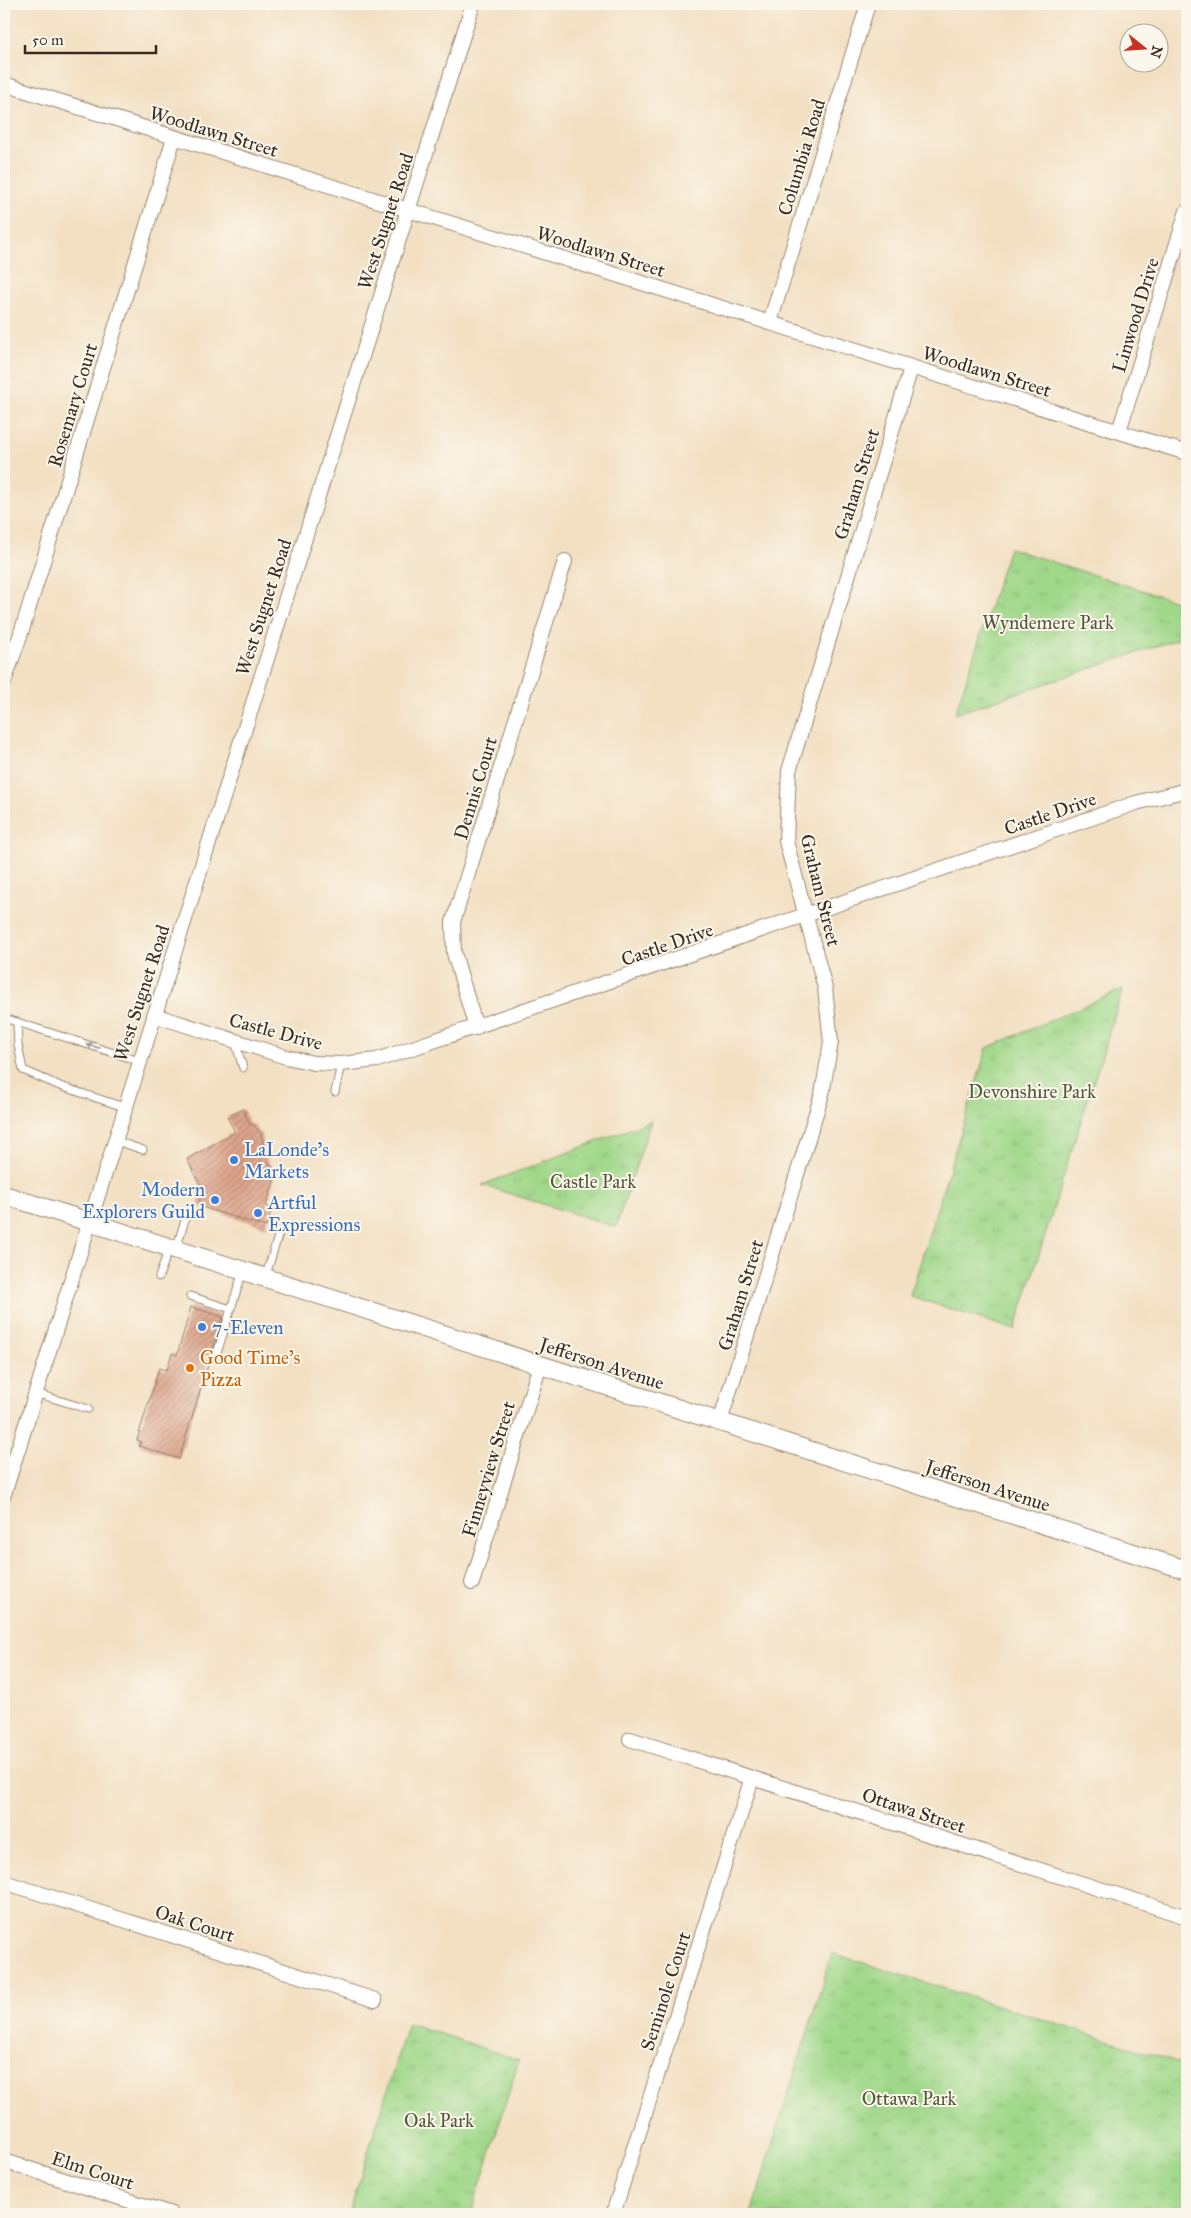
<svg xmlns="http://www.w3.org/2000/svg" width="1191" height="2218" viewBox="0 0 1191 2218" font-family="'IM FELL Great Primer',serif">
	<style>
		.park { fill: url(#park-tufts); stroke: #6e8154 }
		.building { fill: url(#building-hatch) }
		.lines { fill: none; stroke-linecap: round; stroke-linejoin: round }
		.service-casing { stroke: #978570; stroke-width: 9 }
		.minor-casing { stroke: #978570; stroke-width: 16 }
		.tertiary-casing { stroke: #978570; stroke-width: 20 }
		.service { stroke: #fff; stroke-width: 7 }
		.minor { stroke: #fff; stroke-width: 14 }
		.tertiary { stroke: #fff; stroke-width: 18 }
		.oneway { fill: #a79f9a }
		.shop-dot { fill: #3f7fe0; stroke: #fbf7ec; stroke-width: 2 }
		.food-dot { fill: #e8710a; stroke: #fbf7ec; stroke-width: 2 }
		.labels { text-anchor: middle; stroke-width: 4; stroke-linejoin: round; paint-order: stroke }
		.street-label { font-size: 19px; fill: #3b2a1e; stroke: #fbf7ec }
		.park-label { font-size: 19px; fill: #545639; stroke: #fbf7ec }
		.shop-label { font-size: 19px; fill: #366cbe; stroke: #fbf7ec; text-anchor: start }
		.food-label { font-size: 19px; fill: #c56008; stroke: #fbf7ec; text-anchor: start }
	</style>
	<defs>
		<pattern id="park-tufts" width="24" height="20" patternUnits="userSpaceOnUse" patternTransform="scale(1.25)"><rect width="24" height="20" fill="#a0d88a"/><path d="M3 7l-1-3M5 7V3M7 7l1-3M15 17l-1-3M17 17v-4M19 17l1-3" fill="none" stroke="#8bba77"/></pattern>
		<pattern id="building-hatch" width="6" height="6" patternUnits="userSpaceOnUse" patternTransform="scale(1.25)"><rect width="6" height="6" fill="#dea58c"/><path d="M-1 1l2-2M0 6l6-6M5 7l2-2" fill="none" stroke="#b58772"/></pattern>
	</defs>
	<rect width="100%" height="100%" fill="#fbf7ec"/>
	<filter id="ink" filterUnits="userSpaceOnUse"><feTurbulence type="fractalNoise" baseFrequency=".02" numOctaves="2"/><feDisplacementMap in="SourceGraphic" scale="10" xChannelSelector="R" yChannelSelector="G"/><feConvolveMatrix kernelMatrix="1 2 1 2 8 2 1 2 1" color-interpolation-filters="sRGB"/></filter>
	<filter id="wash" filterUnits="userSpaceOnUse"><feTurbulence type="fractalNoise" baseFrequency=".0096" numOctaves="4" result="noise"/><feDisplacementMap in="SourceGraphic" scale="20" xChannelSelector="R" yChannelSelector="G"/><feGaussianBlur stdDeviation="1.12" result="paint"/><feColorMatrix in="noise" values="0 0 0 0 0 0 0 0 0 0 0 0 0 0 0 0 0 1.4 0 .05"/><feComposite in="paint" operator="in"/></filter>
	<g filter="url(#wash)">
		<rect width="100%" height="100%" fill="#f3e0c3"/>
		<g class="park">
			<path d="M1009 548 1182 603 1187 589V636L955 714Z"/>
			<path d="M1123 989 1015 1330 910 1296 987 1048Z"/>
			<path d="M651 1121 616 1227 482 1185Z"/>
			<path d="M832 1953 1187 2065V2214H751Z"/>
			<path d="M408 2023 519 2060 471 2214H349Z"/>
		</g>
		<g id="blocks">
			<g class="building">
				<path d="M243 1109 250 1125 253 1124 261 1134 264 1146 260 1148 276 1174 266 1206 272 1208 266 1227 198 1206 203 1190 187 1159 235 1132 227 1117Z"/>
				<path d="M191 1307 223 1317 179 1459 139 1446 141 1442 137 1440 159 1368 167 1370 172 1353 177 1355Z"/>
			</g>
		</g>
	</g>
	<g filter="url(#ink)">
		<use href="#blocks" fill-opacity="0" stroke="#978570" stroke-width="1"/>
		<g class="lines">
			<defs>
				<g id="service">
					<path d="M4 1018 139 1061"/>
					<path d="M17 1022 18 1045 23 1070 60 1086 124 1107"/>
					<path d="M235 1041 243 1068"/>
					<path d="M335 1092 341 1064"/>
					<path d="M114 1140 143 1150"/>
					<path d="M176 1249 185 1220"/>
					<path d="M159 1277 169 1248"/>
					<path d="M265 1278 279 1233"/>
					<path d="M190 1296 231 1309 243 1271"/>
					<path d="M217 1353 231 1309"/>
					<path d="M35 1393 88 1409"/>
				</g>
				<g id="minor">
					<path d="M4 84 1187 453"/>
					<path d="M770 322 868 4"/>
					<path d="M1119 431 1187 211"/>
					<path d="M4 682 21 633 174 138"/>
					<path d="M154 1015 286 1057 314 1063 341 1064 377 1060 1136 803 1187 790"/>
					<path d="M476 1028 454 953 453 922 565 561"/>
					<path d="M720 1422 822 1094 831 1042 825 988 786 841 789 771 911 368"/>
					<path d="M4 1494 473 4"/>
					<path d="M472 1583 540 1365"/>
					<path d="M630 1739 1187 1917"/>
					<path d="M4 1882 375 2000"/>
					<path d="M4 2161 171 2214"/>
					<path d="M613 2214 752 1778"/>
				</g>
				<path id="tertiary" d="M4 1195 1187 1570"/>
			</defs>
			<use href="#service" class="service-casing"/>
			<use href="#minor" class="minor-casing"/>
			<use href="#tertiary" class="tertiary-casing"/>
			<use href="#service" class="service"/>
			<use href="#minor" class="minor"/>
			<use href="#tertiary" class="tertiary"/>
		</g>
		<defs><path id="oneway-solid" d="M-6-.8H1V-3.2L6.5 0L1 3.2V.8H-6Z" transform="scale(1.25)"/></defs>
		<use class="oneway" href="#oneway-solid" transform="translate(93 1046) rotate(-163)"/>
	</g>
	<g class="shop-dot">
		<circle cx="234" cy="1160" r="5"/>
		<circle cx="215" cy="1200" r="5"/>
		<circle cx="258" cy="1213" r="5"/>
		<circle cx="202" cy="1327" r="5"/>
	</g>
	<circle class="food-dot" cx="190" cy="1368" r="5"/>
	<g class="labels">
		<g class="street-label">
			<text transform="translate(214 131) rotate(17)" y="7">Woodlawn Street</text>
			<text transform="translate(801 157) rotate(-73)" y="7">Columbia Road</text>
			<text transform="translate(385 221) rotate(-72)" y="7">West Sugnet Road</text>
			<text transform="translate(601 251) rotate(17)" y="7">Woodlawn Street</text>
			<text transform="translate(1135 315) rotate(-73)" y="7">Linwood Drive</text>
			<text transform="translate(987 371) rotate(17)" y="7">Woodlawn Street</text>
			<text transform="translate(72 405) rotate(-73)" y="7">Rosemary Court</text>
			<text transform="translate(856 484) rotate(-73)" y="7">Graham Street</text>
			<text transform="translate(263 607) rotate(-72)" y="7">West Sugnet Road</text>
			<text transform="translate(475 788) rotate(-73)" y="7">Dennis Court</text>
			<text transform="translate(1050 813) rotate(-19)" y="7">Castle Drive</text>
			<text transform="translate(821 890) rotate(76)" y="7">Graham Street</text>
			<text transform="translate(667 944) rotate(-19)" y="7">Castle Drive</text>
			<text transform="translate(141 993) rotate(-72)" y="7">West Sugnet Road</text>
			<text transform="translate(276 1031) rotate(15)" y="7">Castle Drive</text>
			<text transform="translate(740 1295) rotate(-73)" y="7">Graham Street</text>
			<text transform="translate(602 1363) rotate(18)" y="7">Jefferson Avenue</text>
			<text transform="translate(488 1469) rotate(-73)" y="7">Finneyview Street</text>
			<text transform="translate(988 1485) rotate(18)" y="7">Jefferson Avenue</text>
			<text transform="translate(914 1810) rotate(18)" y="7">Ottawa Street</text>
			<text transform="translate(195 1923) rotate(18)" y="7">Oak Court</text>
			<text transform="translate(665 1991) rotate(-72)" y="7">Seminole Court</text>
			<text transform="translate(93 2170) rotate(18)" y="7">Elm Court</text>
		</g>
		<g class="park-label">
			<text x="1048" y="629">Wyndemere Park</text>
			<text x="1032" y="1098">Devonshire Park</text>
			<text x="593" y="1188">Castle Park</text>
			<text x="909" y="2105">Ottawa Park</text>
			<text x="439" y="2127">Oak Park</text>
		</g>
		<g class="shop-label">
			<text x="244" y="1156">LaLonde's<tspan x="244" dy="22">Markets</tspan></text>
			<text x="205" y="1196" text-anchor="end">Modern<tspan x="205" dy="22">Explorers Guild</tspan></text>
			<text x="268" y="1209">Artful<tspan x="268" dy="22">Expressions</tspan></text>
			<text x="212" y="1334">7-Eleven</text>
		</g>
		<g class="food-label">
			<text x="200" y="1364">Good Time's<tspan x="200" dy="22">Pizza</tspan></text>
		</g>
	</g>
	<rect width="1191" height="2218" fill="none" stroke="#fbf7ec" stroke-width="20"/>
	<g transform="translate(1144 48) rotate(107)"><circle r="24" fill="#fbf7ec" stroke="#aea59a"/>
	<path d="M0-4L9 19L0 12L-9 19Z" fill="#c8321e"/>
	<text y="-8" font-size="14" font-weight="bold" text-anchor="middle" fill="#3b2a1e">N</text>
	</g>
	<path d="M25 45v8h131v-8" fill="none" stroke="#3b2a1e" stroke-width="2.5"/>
	<text x="32" y="45" font-size="15" fill="#3b2a1e" stroke="#fbf7ec" stroke-width="4" paint-order="stroke">50 m</text>
</svg>
